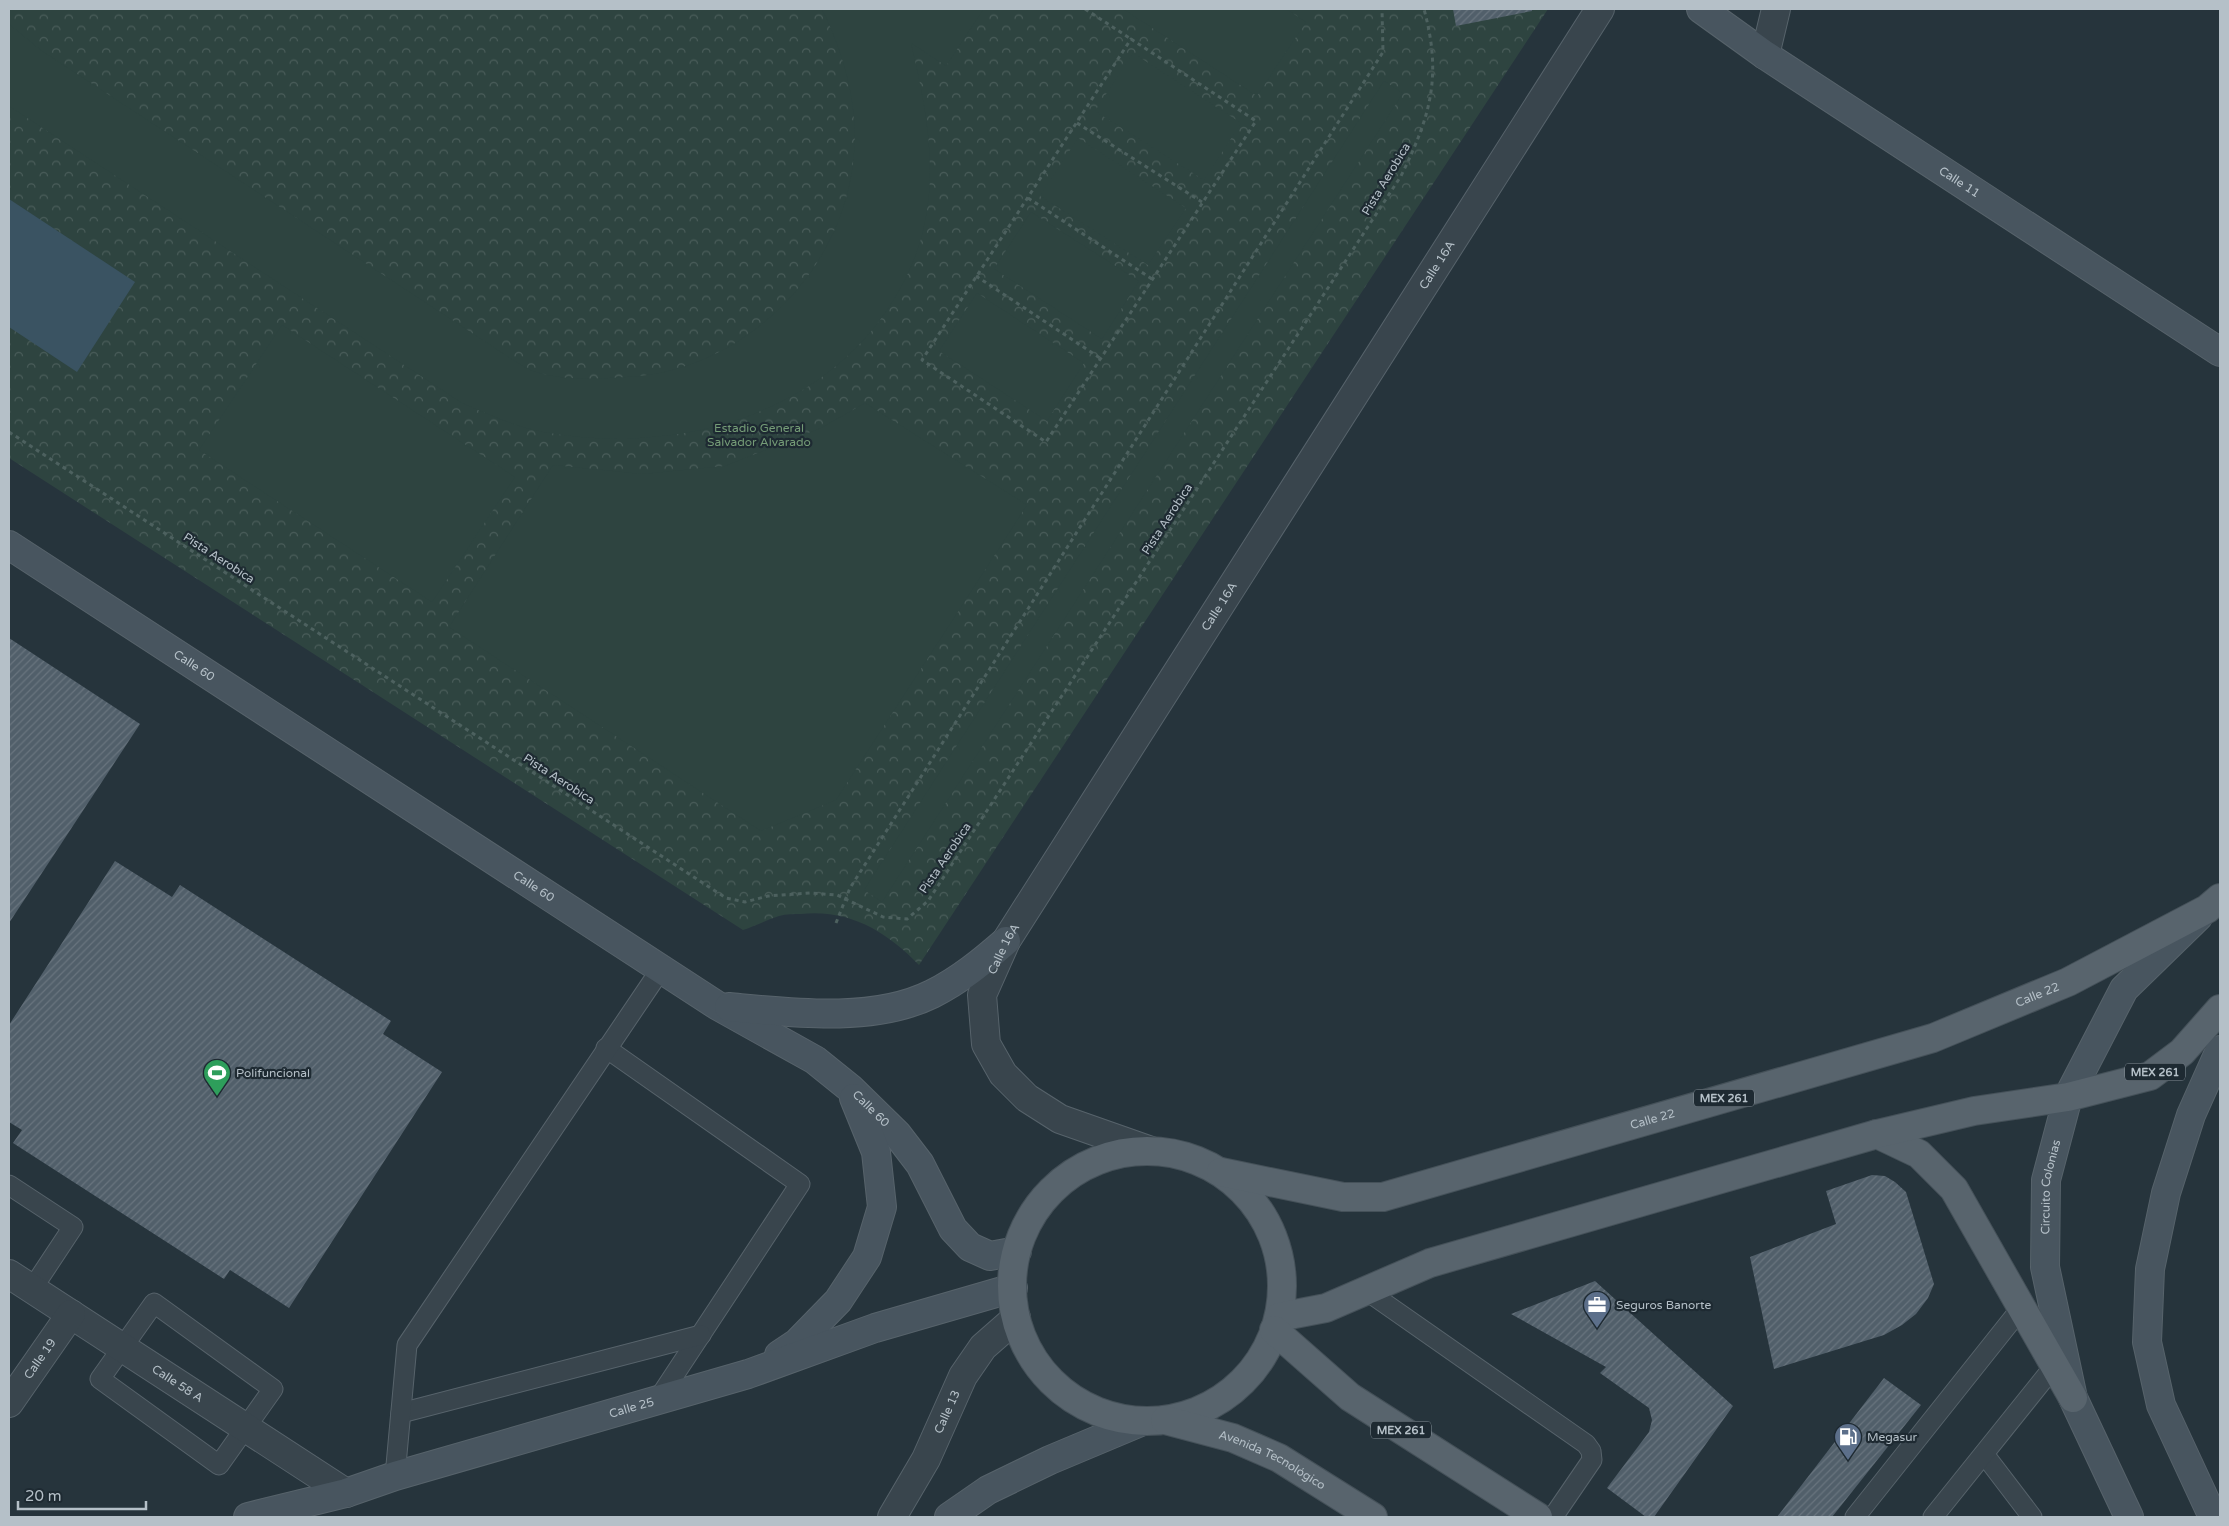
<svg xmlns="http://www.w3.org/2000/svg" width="2229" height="1526" viewBox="0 0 2229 1526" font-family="'Varela Round',sans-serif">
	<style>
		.park { fill: url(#park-crowns) }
		.pitch { fill: #2e4440 }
		.water { fill: #3a5362 }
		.building { fill: url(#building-hatch) }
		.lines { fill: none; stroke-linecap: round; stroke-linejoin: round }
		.service-casing { stroke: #57636b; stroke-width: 21 }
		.minor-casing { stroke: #57636b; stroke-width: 30 }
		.secondary-casing { stroke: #57636b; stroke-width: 30 }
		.primary-casing { stroke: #455159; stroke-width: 30 }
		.path { stroke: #4d615f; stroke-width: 3; stroke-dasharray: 4 4; stroke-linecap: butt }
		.service { stroke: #39454d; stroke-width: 19 }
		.minor { stroke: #39454d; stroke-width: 28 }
		.secondary { stroke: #48555f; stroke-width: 28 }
		.primary { stroke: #58646d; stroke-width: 28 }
		.labels { text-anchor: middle; stroke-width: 4.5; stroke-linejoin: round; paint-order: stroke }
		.shield { fill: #1e2a32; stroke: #88939b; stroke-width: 1 }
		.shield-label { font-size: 11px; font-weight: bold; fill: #b5c0c8 }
		.street-label { font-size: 12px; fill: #b5c0c8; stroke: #1e2a32 }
		.park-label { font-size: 12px; fill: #759c77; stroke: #1e2a32 }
		.poi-label { font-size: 12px; fill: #b5c0c8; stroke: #1e2a32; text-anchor: start }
	</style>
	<defs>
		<pattern id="park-crowns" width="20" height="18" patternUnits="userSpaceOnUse" patternTransform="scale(1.25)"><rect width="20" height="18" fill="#2e4440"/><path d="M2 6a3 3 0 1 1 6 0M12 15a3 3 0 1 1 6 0" fill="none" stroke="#4a5d5a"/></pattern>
		<pattern id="building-hatch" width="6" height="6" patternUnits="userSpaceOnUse" patternTransform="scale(1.25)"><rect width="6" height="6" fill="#515f6a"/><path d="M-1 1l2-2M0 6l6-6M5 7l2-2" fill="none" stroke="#68747e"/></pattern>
	</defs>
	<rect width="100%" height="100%" fill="#26343c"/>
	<path class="park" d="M9 9H1548L919 965C887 932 850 909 801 914 794 914 786 914 779 916 767 920 755 926 743 930L9 458Z"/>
	<g class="pitch">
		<path d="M822 9H980L983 10 946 66 911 43C925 103 938 165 924 226 916 264 897 299 873 329 794 425 661 453 543 432 515 427 488 414 462 403L9 106V24L42 51 507 356C515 361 524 367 533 371 561 381 598 379 627 377 741 371 840 276 853 163 860 110 845 56 822 9Z"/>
		<path d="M1123 9H1286L1306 22 1257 96Z"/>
		<path d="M1133 53 1241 123 1204 180 1095 111Z"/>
		<path d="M1384 81 1403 93 882 902 864 890Z"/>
		<path d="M1078 138 1186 208 1148 265 1040 196Z"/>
		<path d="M1031 212 1139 281 1102 339 994 269Z"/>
		<path d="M977 293 1084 363 1047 421 939 351Z"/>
		<path d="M282 325 515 477 432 602 199 450Z"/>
		<path d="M865 403 1027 505 836 800 761 831 449 627 553 465 642 474 725 466 821 428Z"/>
	</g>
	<path class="water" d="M9 199 135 282 77 372 9 327Z"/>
	<g class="building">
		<path d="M1453 9H1532V11L1456 26Z"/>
		<path d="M9 638 140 724 9 923Z"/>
		<path d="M115 861 172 897 180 885 391 1021 383 1034 442 1072 289 1308 230 1270 224 1279 13 1143 22 1130 9 1122V1025Z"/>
		<path d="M1872 1175 1885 1176 1895 1182 1906 1192 1934 1284 1928 1298 1916 1314 1902 1325 1884 1335 1774 1369 1750 1257 1836 1224 1826 1191Z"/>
		<path d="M1595 1281 1733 1406 1654 1517H1646L1607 1488 1649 1432 1652 1420 1649 1408 1600 1373 1606 1367 1511 1314Z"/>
		<path d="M1884 1378 1921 1405 1832 1517H1777Z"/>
	</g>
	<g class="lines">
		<defs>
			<g id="service">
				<path d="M606 1048 800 1184 657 1401"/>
				<path d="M9 1185 73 1227 32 1289"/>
				<path d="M1367 1291 1586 1444 1591 1451 1592 1460 1553 1517"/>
				<path d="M154 1303 273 1389 219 1465 100 1379Z"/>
				<path d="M401 1413 701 1335"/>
				<path d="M1984 1454 2032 1517"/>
				<path d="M395 1476 407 1345 661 969"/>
				<path d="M1855 1517 2022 1307"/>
				<path d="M1933 1517 2055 1365"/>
			</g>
			<g id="minor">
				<path d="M1765 55 1776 9"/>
				<path id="s1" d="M1151 1151 1060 1119 1027 1098 1003 1074 986 1044 982 995 1006 941 1600 9"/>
				<path id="s2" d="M9 1274 346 1493"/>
				<path id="s3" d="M9 1403 71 1314"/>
				<path id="s4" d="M892 1517 926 1459 963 1376 983 1347 1016 1318"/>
			</g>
			<g id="secondary">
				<path id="s5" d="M1701 9 1765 55 2220 352"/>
				<path id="s6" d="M9 545 718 1006 815 1060 851 1089 897 1134 920 1164 953 1229 970 1247 990 1256 1017 1251"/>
				<path d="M729 1007C793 1013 874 1023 932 994 960 980 983 961 1006 941"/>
				<path d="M779 1355 797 1343 838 1301 867 1257 882 1207 876 1152 854 1098"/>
				<path id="s7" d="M248 1517 346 1493 395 1476 748 1374 875 1328 1013 1288"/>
				<path d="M949 1517 988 1490 1050 1460 1143 1421"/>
				<path id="s8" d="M2129 1517 2073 1398 2045 1267 2046 1180 2068 1097 2124 989 2198 917"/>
				<path d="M2213 1517 2161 1405 2147 1342 2150 1269 2166 1193 2191 1115 2220 1050"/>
			</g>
			<g id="primary">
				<path d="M1877 1134 1919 1154 1954 1189 2073 1398"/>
				<circle cx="1147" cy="1286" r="135"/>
				<path id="s9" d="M1221 1172 1343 1197H1383L1933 1038 2068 982 2207 909 2220 898"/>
				<path d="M1279 1317 1326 1308 1430 1263 1877 1134 1974 1111 2068 1097 2150 1076 2182 1052 2220 1009"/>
				<path d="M1274 1330 1350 1397 1538 1517"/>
				<path id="s10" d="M1165 1420 1233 1438 1279 1458 1373 1517"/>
			</g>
		</defs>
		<use href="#service" class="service-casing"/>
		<use href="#minor" class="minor-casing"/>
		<use href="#secondary" class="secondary-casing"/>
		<use href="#primary" class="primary-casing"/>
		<g class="path">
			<path d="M1085 9 1131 39"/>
			<path d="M1131 39 1256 121 1046 442 922 360Z"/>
			<path d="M1077 123 1202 202"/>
			<path d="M1028 198 1152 279"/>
			<path d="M976 276 1100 358"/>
			<path d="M9 432 726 898 745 902 768 896 810 893 837 895 883 917 907 919 928 901 1401 176C1431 115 1442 76 1424 9"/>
			<path d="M836 923 850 888 1383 52 1382 9"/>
		</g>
		<use href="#service" class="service"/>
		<use href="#minor" class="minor"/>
		<use href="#secondary" class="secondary"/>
		<use href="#primary" class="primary"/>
	</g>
	<defs>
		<symbol id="stadium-pin" viewBox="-11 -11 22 30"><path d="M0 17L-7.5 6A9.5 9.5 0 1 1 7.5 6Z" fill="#2e9e5b" stroke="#1e2a32"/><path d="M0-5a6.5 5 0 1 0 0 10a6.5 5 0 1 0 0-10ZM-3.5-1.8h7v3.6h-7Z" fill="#fff"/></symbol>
		<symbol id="office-pin" viewBox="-11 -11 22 30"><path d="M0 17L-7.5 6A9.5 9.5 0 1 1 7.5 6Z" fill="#5c6f8a" stroke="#1e2a32"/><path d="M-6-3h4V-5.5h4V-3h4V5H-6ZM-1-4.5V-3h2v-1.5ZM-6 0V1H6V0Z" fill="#fff"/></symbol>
		<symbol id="fuel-pin" viewBox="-11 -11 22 30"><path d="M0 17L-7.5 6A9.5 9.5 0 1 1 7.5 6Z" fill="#5c6f8a" stroke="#1e2a32"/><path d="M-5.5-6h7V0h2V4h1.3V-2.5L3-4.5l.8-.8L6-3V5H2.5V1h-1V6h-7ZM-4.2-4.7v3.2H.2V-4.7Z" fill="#fff"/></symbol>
	</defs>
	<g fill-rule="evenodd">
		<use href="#stadium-pin" x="201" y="1057" width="32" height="43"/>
		<use href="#office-pin" x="1581" y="1289" width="32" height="43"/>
		<use href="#fuel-pin" x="1832" y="1421" width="32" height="43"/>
	</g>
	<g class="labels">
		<g class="shield">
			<rect x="2125" y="1063.5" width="60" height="17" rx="4"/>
			<rect x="1694" y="1089.5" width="60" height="17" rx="4"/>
			<rect x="1371" y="1421.5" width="60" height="17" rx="4"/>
		</g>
		<g class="shield-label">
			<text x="2155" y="1076">MEX 261</text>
			<text x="1724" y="1102">MEX 261</text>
			<text x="1401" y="1434">MEX 261</text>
		</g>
		<g class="street-label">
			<text transform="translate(1386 179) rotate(-59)" y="4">Pista Aerobica</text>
			<text dy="4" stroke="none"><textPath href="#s5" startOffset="311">Calle 11</textPath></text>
			<text dy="4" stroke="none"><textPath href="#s1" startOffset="1114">Calle 16A</textPath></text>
			<text transform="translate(1167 519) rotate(-57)" y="4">Pista Aerobica</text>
			<text transform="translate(219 558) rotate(33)" y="4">Pista Aerobica</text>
			<text dy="4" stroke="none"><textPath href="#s1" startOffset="709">Calle 16A</textPath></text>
			<text dy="4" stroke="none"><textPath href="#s6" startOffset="221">Calle 60</textPath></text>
			<text transform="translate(559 779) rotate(33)" y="4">Pista Aerobica</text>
			<text transform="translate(945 858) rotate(-56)" y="4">Pista Aerobica</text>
			<text dy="4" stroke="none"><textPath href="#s6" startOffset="626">Calle 60</textPath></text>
			<text dy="4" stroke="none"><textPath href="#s1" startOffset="304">Calle 16A</textPath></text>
			<text dy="4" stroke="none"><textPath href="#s9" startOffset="850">Calle 22</textPath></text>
			<text dy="4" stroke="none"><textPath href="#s6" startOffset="1031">Calle 60</textPath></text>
			<text dy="4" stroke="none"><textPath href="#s9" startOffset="445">Calle 22</textPath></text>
			<text dy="4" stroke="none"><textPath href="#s8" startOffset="346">Circuito Colonias</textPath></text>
			<text dy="4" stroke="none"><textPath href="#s3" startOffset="54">Calle 19</textPath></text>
			<text dy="4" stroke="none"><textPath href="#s2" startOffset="201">Calle 58 A</textPath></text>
			<text dy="4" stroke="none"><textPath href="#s7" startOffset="399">Calle 25</textPath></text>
			<text dy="4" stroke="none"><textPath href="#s4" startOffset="119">Calle 13</textPath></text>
			<text dy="4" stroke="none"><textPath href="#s10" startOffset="115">Avenida Tecnológico</textPath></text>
		</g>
		<g class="park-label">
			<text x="759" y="432">Estadio General<tspan x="759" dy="14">Salvador Alvarado</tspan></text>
		</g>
		<g class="poi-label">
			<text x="236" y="1077">Polifuncional</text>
			<text x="1616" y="1309">Seguros Banorte</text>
			<text x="1867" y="1441">Megasur</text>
		</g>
	</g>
	<rect width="2229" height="1526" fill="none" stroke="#b5c0c8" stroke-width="20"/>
	<path d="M18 1501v8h128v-8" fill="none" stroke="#b5c0c8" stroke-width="2.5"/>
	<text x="25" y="1501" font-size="15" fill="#b5c0c8" stroke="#1e2a32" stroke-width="4" paint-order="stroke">20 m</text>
</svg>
